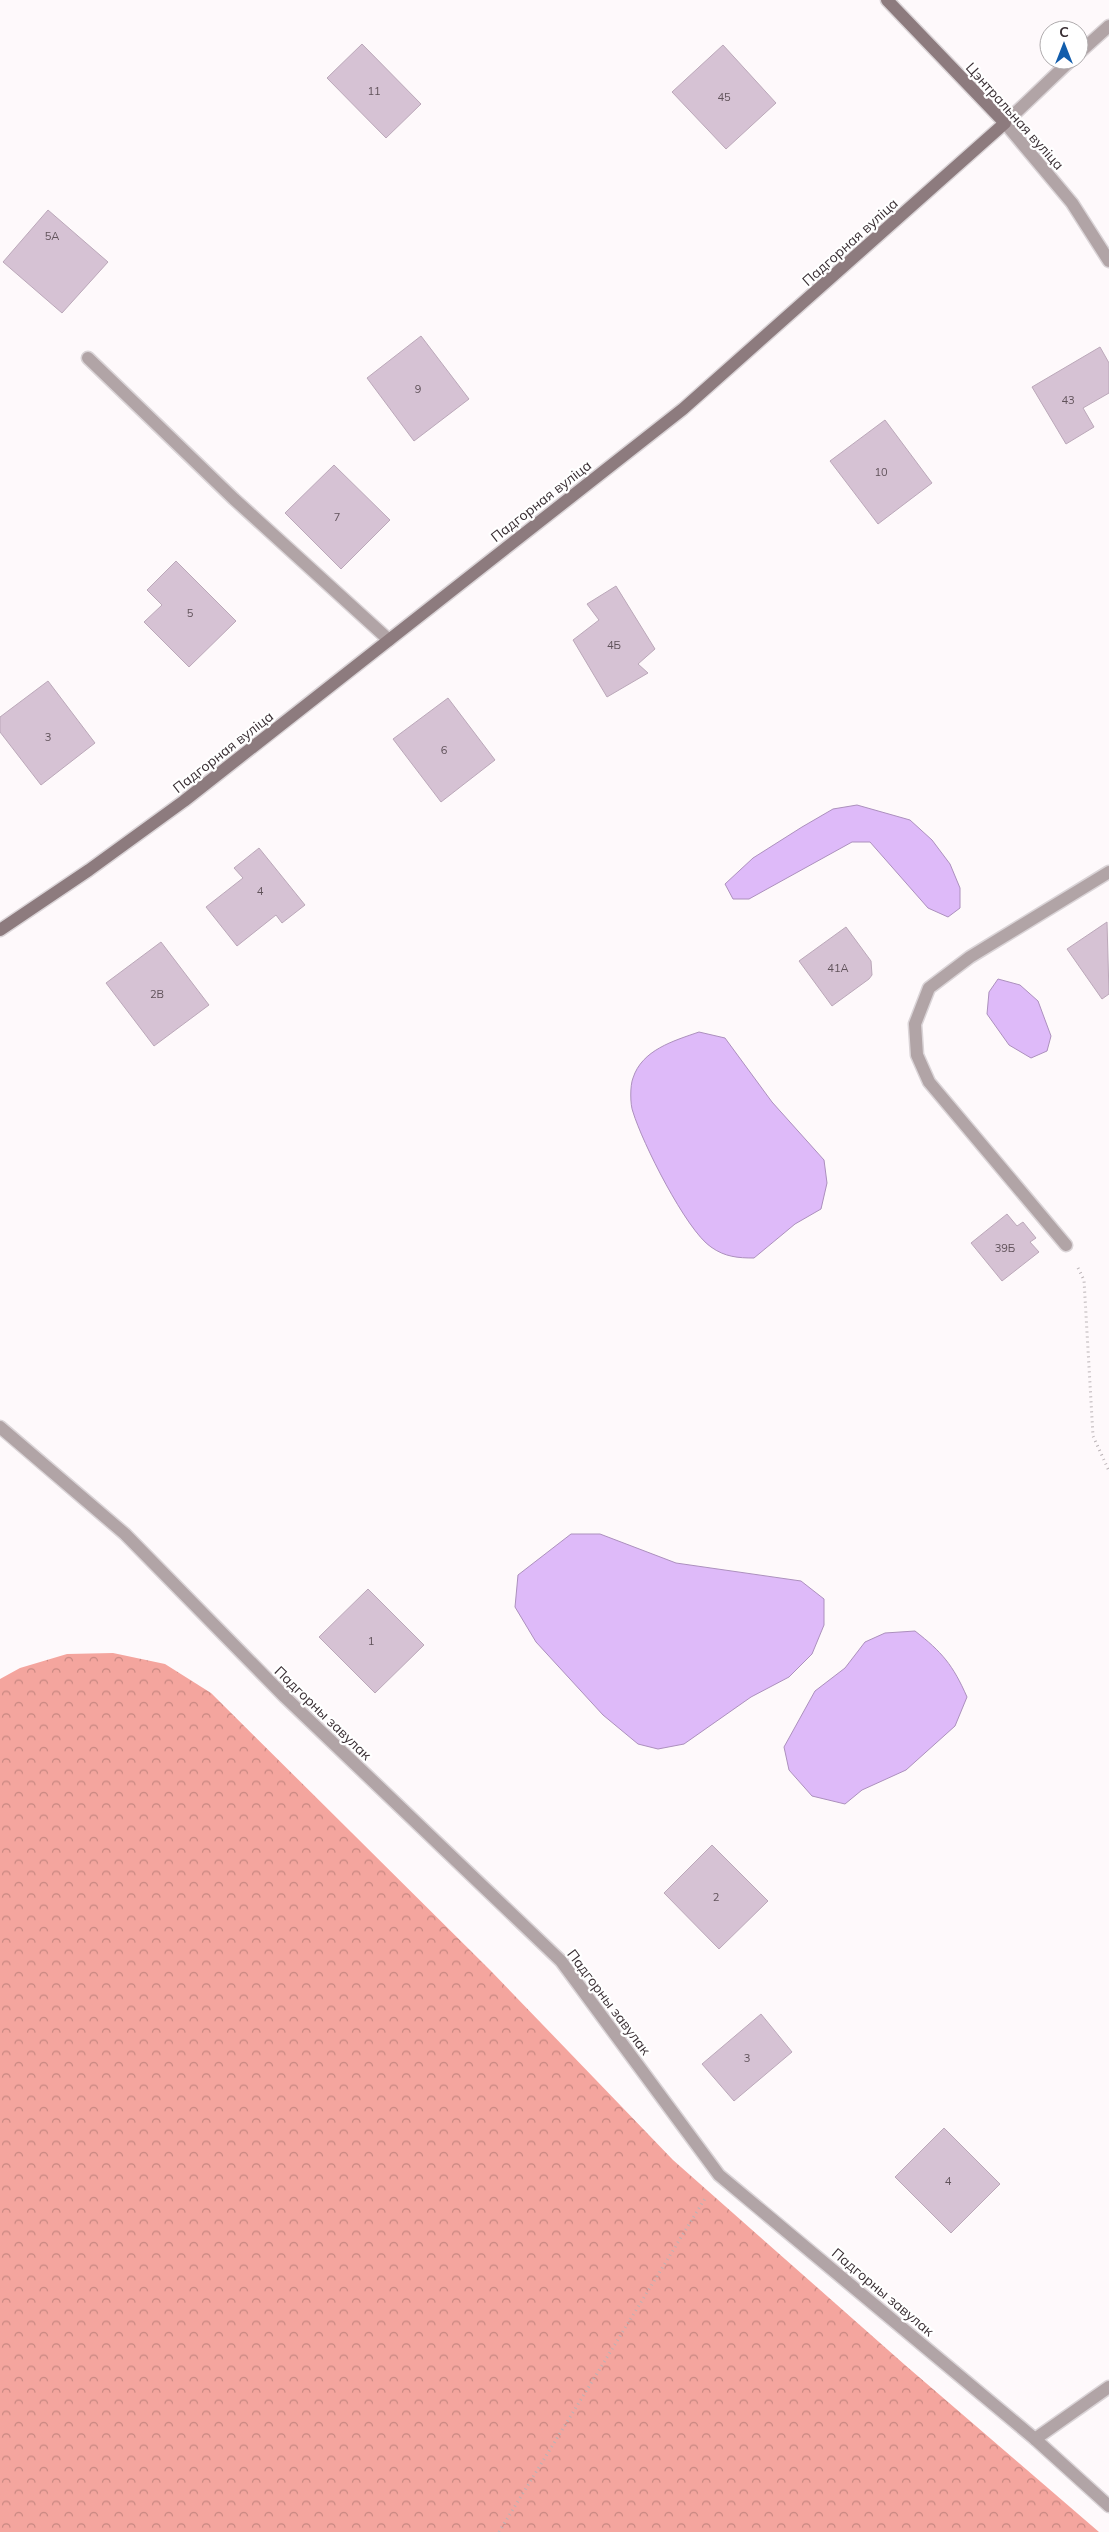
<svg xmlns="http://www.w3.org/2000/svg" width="1109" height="2532" viewBox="0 0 1109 2532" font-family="Mulish,sans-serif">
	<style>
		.forest { fill: url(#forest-crowns) }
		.water { fill: #debaf9; stroke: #ac90bd }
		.building { fill: #d6c2d4; stroke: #bba8b9 }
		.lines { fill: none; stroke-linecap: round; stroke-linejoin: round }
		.lane-casing { stroke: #dad4d7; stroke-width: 15 }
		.street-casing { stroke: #dad4d7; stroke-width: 15 }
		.secondary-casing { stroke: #dad4d7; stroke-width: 15 }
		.path { stroke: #bab3b6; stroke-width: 3; stroke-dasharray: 1 4; stroke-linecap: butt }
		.lane { stroke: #b1a4a6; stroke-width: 12 }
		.street { stroke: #b1a4a6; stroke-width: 12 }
		.secondary { stroke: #8d7b7e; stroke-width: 12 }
		.labels { text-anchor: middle; stroke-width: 4.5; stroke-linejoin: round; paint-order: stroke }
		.number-label { font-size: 11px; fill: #60525a }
		.street-label { font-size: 14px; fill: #382d32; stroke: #fff }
	</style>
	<defs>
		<pattern id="forest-crowns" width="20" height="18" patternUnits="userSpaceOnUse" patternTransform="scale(1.25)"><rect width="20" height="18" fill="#f4a59e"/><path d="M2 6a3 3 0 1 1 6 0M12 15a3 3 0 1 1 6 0" fill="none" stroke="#c78781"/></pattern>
	</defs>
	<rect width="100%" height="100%" fill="#fef9fb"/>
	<path class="forest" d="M113 1653 165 1664 211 1693 490 1970 673 2160 905 2365 1099 2532H0V1679L20 1668 67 1654Z"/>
	<g class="water">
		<path d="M857 805 910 820 932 840 950 864 960 888V908L948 917 928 908 870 842H852L749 899H733L725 884 753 858 802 827 833 809Z"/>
		<path d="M998 979 1020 985 1038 1001 1051 1036 1047 1051 1031 1058 1009 1045 987 1014 989 992Z"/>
		<path d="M699 1032 725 1038 772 1102 824 1160 827 1183 821 1209 795 1224 754 1258C738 1258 725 1257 711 1247 686 1230 642 1142 633 1112 630 1105 630 1085 633 1078 642 1050 673 1041 699 1032Z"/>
		<path d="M571 1534H600L676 1563 801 1581 824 1599V1625L812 1654 789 1677 751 1697 684 1744 658 1749 638 1744 603 1715 536 1642 515 1607 518 1575Z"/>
		<path d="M915 1631C942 1652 953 1665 967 1697L955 1726 906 1770 862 1790 845 1804 812 1796 789 1770 784 1747 815 1691 845 1668 865 1642 885 1633Z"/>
	</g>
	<g class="building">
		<path d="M362 44 421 104 386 138 327 78Z"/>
		<path d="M723 45 776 103 726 149 672 92Z"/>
		<path d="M48 210 108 262 62 313 3 262Z"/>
		<path d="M421 336 469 399 414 441 367 378Z"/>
		<path d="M1100 347 1109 363V393L1083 408 1094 427 1066 444 1032 387Z"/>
		<path d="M885 420 932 483 878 524 830 461Z"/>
		<path d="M334 465 390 520 341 569 285 513Z"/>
		<path d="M176 561 236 621 189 667 144 622 162 605 147 590Z"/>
		<path d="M616 586 655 649 638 664 648 673 607 697 573 640 599 620 587 604Z"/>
		<path d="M48 681 95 743 41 785 0 732V717Z"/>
		<path d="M448 698 495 760 441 802 393 739Z"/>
		<path d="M259 848 305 905 282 923 276 915 237 946 206 907 243 878 234 868Z"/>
		<path d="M1107 922 1109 994 1102 999 1067 949Z"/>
		<path d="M846 927 871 961 872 975 869 979 832 1006 799 961Z"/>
		<path d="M161 942 209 1005 154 1046 106 983Z"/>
		<path d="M1007 1214 1017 1226 1023 1222 1036 1238 1030 1242 1039 1252 1002 1281 971 1243Z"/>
		<path d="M368 1589 424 1645 375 1693 319 1637Z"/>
		<path d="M712 1845 768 1901 719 1949 664 1893Z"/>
		<path d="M761 2014 792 2052 734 2101 702 2064Z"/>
		<path d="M944 2128 1000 2184 951 2233 895 2177Z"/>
	</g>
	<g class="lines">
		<defs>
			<g id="lane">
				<path d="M88 358 234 499 389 640"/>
				<path d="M1035 2439 1109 2387"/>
			</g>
			<g id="street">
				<path d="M1079 53 1109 26"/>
				<path d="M1071 60 1005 123 1072 203 1109 261"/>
				<path d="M1066 1245 929 1082 917 1055 915 1024 929 988 970 957 1109 872"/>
				<path d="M0 1427 125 1534 285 1697 561 1961 719 2175 1035 2439 1109 2506"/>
			</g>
			<path id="secondary" d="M0 930 89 870 184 801 683 409 1005 123 887 0"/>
		</defs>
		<use href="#lane" class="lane-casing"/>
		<use href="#street" class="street-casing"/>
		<use href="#secondary" class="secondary-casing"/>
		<g class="path">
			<path d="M1078 1268 1084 1280 1093 1436 1109 1471"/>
			<path d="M499 2532 706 2197"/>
		</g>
		<use href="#lane" class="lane"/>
		<use href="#street" class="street"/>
		<use href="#secondary" class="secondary"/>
	</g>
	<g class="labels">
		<g class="number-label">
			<text x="374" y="95">11</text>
			<text x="724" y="101">45</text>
			<text x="52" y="240">5А</text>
			<text x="418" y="393">9</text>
			<text x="1068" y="404">43</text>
			<text x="881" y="476">10</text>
			<text x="337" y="521">7</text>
			<text x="190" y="617">5</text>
			<text x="614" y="649">4Б</text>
			<text x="48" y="741">3</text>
			<text x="444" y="754">6</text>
			<text x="260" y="895">4</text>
			<text x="838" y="972">41А</text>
			<text x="157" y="998">2В</text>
			<text x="1005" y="1252">39Б</text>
			<text x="371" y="1645">1</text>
			<text x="716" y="1901">2</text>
			<text x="747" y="2062">3</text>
			<text x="948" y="2185">4</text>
		</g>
		<g class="street-label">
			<text transform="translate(1015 116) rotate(48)" y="5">Цэнтральная вуліца</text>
			<text transform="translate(850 242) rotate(-42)" y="5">Падгорная вуліца</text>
			<text transform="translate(541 501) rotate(-38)" y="5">Падгорная вуліца</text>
			<text transform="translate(223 752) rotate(-38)" y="5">Падгорная вуліца</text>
			<text transform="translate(323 1713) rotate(44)" y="5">Падгорны завулак</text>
			<text transform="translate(609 2002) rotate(53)" y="5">Падгорны завулак</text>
			<text transform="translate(883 2292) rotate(40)" y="5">Падгорны завулак</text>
		</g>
	</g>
	<g transform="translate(1064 45)"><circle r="24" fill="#ffffff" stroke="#afabad"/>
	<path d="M0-4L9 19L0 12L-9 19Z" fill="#125dac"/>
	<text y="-8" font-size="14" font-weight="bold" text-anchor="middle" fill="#382d32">С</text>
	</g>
</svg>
